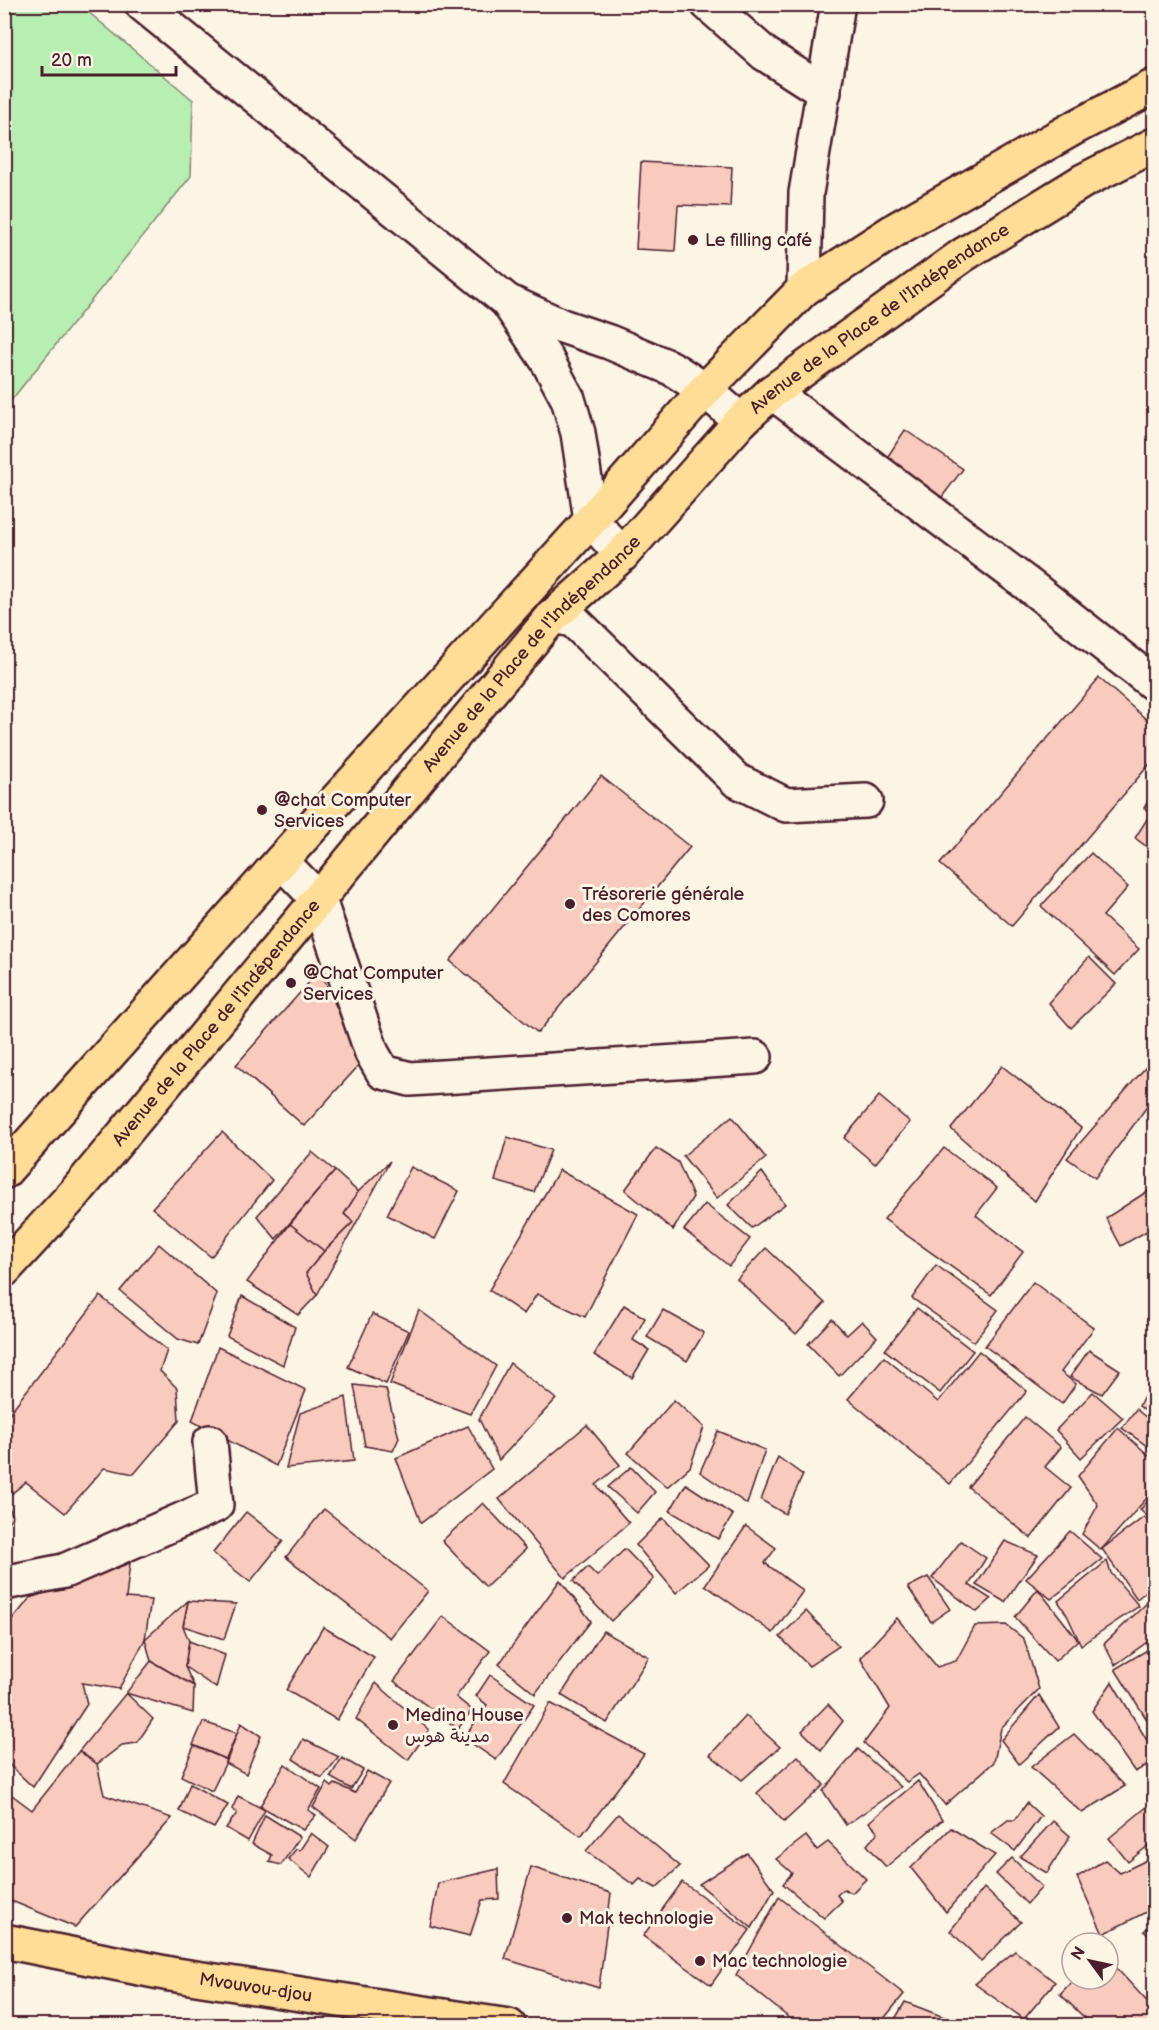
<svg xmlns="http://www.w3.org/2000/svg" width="1159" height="2030" viewBox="0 0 1159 2030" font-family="'Balsamiq Sans','Playpen Sans Arabic',sans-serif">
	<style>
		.green { fill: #b7efb2; stroke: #80876e; stroke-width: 1.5 }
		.building { fill: #f9cabe; stroke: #4a1f2b; stroke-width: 1.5 }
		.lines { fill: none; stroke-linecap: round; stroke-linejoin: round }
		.minor-casing { stroke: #4a1f2b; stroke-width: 38 }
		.major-casing { stroke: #4a1f2b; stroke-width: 38 }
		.minor { stroke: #fcf5e5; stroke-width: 33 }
		.major { stroke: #fedd96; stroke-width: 33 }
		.poi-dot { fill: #4a1f2b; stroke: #fcf5e5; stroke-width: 2 }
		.labels { text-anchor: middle; stroke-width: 6; stroke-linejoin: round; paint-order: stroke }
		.poi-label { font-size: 18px; fill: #4a1f2b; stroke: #fcf5e5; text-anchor: start }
		.street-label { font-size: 18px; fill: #4a1f2b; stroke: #fcf5e5 }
	</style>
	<rect width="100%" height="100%" fill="#fcf5e5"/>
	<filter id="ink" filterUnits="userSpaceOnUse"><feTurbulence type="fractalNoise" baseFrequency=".0167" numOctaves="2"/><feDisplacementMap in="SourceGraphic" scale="12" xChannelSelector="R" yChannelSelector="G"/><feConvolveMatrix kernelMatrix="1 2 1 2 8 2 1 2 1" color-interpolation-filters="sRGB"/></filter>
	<g filter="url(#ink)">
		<path class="green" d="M5 4 80 5 193 100 191 176 5 408Z"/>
		<g class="building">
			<path d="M641 162 732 167 730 207 678 205 675 251 636 249Z"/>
			<path d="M905 430 963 469 939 501 886 459Z"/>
			<path d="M1099 678 1154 726V759L1012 926 940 864Z"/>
			<path d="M601 776 690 847 538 1033 450 961Z"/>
			<path d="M1154 791V852L1135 838 1151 813 1144 808Z"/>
			<path d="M1091 853 1128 887 1103 916 1139 949 1115 975 1041 906Z"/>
			<path d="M1089 957 1116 984 1071 1028 1049 1003Z"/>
			<path d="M320 970 361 1063 304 1126 236 1065Z"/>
			<path d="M1151 1061 1154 1065V1097L1095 1178 1067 1158Z"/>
			<path d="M1002 1066 1081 1128 1035 1201 951 1129Z"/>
			<path d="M879 1096 910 1122 875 1164 844 1138Z"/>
			<path d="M732 1116 766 1158 717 1198 683 1156Z"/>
			<path d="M222 1132 272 1180 211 1257 152 1208Z"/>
			<path d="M507 1137 551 1150 534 1192 495 1181Z"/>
			<path d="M656 1148 678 1162 693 1197 673 1230 625 1190Z"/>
			<path d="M944 1148 997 1188 976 1215 1023 1252 991 1295 884 1219Z"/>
			<path d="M312 1152 335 1171 276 1239 257 1216Z"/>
			<path d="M390 1161 317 1295 306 1273 324 1251 353 1222 344 1214 358 1192Z"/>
			<path d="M411 1167 459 1191 435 1239 387 1215Z"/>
			<path d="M559 1170 638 1214 585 1317 537 1294 524 1314 489 1290Z"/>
			<path d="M335 1171 358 1192 344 1214 353 1222 324 1251 290 1224Z"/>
			<path d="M762 1172 785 1204 752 1228 728 1205Z"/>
			<path d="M1154 1187V1227L1121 1246 1106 1218Z"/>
			<path d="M705 1204 750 1239 729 1266 684 1230Z"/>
			<path d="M290 1224 324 1251 306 1273 317 1295 298 1315 247 1282Z"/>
			<path d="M159 1244 217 1294 198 1345 178 1339 120 1291Z"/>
			<path d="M766 1248 825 1303 796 1334 737 1279Z"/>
			<path d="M936 1265 998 1310 974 1342 912 1298Z"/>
			<path d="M1033 1282 1094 1328 1061 1372 1076 1384 1062 1404 985 1346Z"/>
			<path d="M100 1296 167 1350 160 1371 177 1388 179 1421 134 1474 104 1468 65 1513 26 1482 5 1499 13 1516 4 1527V1420Z"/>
			<path d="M242 1296 295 1327 283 1365 227 1336Z"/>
			<path d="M624 1305 645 1318 633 1340 649 1350 632 1378 594 1355Z"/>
			<path d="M917 1308 973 1351 940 1393 885 1350Z"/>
			<path d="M419 1310 496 1366 470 1414 390 1384Z"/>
			<path d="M663 1310 704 1333 687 1361 647 1337Z"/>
			<path d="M372 1314 409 1331 386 1384 348 1367Z"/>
			<path d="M832 1319 847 1335 862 1321 877 1337 839 1376 808 1344Z"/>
			<path d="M218 1347 306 1390 276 1466 192 1421Z"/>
			<path d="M1089 1350 1120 1370 1102 1394 1070 1377Z"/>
			<path d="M979 1351 1027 1391 950 1484 848 1399 884 1357 938 1402Z"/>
			<path d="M510 1363 556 1399 499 1460 479 1419Z"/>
			<path d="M1154 1379V1417L1139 1406Z"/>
			<path d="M354 1385 386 1389 399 1438 393 1451 365 1446Z"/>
			<path d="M1093 1392 1123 1418 1081 1458 1056 1430Z"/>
			<path d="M346 1397 354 1461 286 1468 300 1413Z"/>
			<path d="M674 1400 704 1427 690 1467 667 1487 628 1453Z"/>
			<path d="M1136 1409 1154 1424V1451L1122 1428Z"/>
			<path d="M1025 1417 1061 1447 1045 1467 1071 1488 1031 1538 968 1487Z"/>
			<path d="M587 1425 620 1465 596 1485 629 1523 565 1578 499 1499Z"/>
			<path d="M468 1426 492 1469 421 1523 396 1458Z"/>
			<path d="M1118 1428 1154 1460V1490L1101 1550 1082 1534 1098 1505 1078 1476Z"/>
			<path d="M718 1431 765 1450 747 1504 700 1472Z"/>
			<path d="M778 1457 803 1475 785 1514 761 1500Z"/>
			<path d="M631 1467 655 1492 637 1513 608 1487Z"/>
			<path d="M686 1484 733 1515 718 1539 670 1511Z"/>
			<path d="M1154 1494V1522L1140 1510Z"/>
			<path d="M483 1503 526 1549 486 1587 442 1541Z"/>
			<path d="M324 1509 428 1591 390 1638 286 1557Z"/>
			<path d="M246 1512 283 1541 250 1582 213 1553Z"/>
			<path d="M1144 1517 1154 1528V1585L1137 1599 1102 1549Z"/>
			<path d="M663 1518 709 1565 676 1593 636 1545Z"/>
			<path d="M746 1526 776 1548 765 1563 803 1591 773 1633 705 1585Z"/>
			<path d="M1070 1531 1102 1559 1051 1599 1026 1579Z"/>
			<path d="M961 1541 986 1558 969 1585 991 1599 977 1612 932 1578Z"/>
			<path d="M1005 1541 1038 1555 1005 1602 976 1585Z"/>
			<path d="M625 1549 654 1579 611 1621 573 1581 588 1567 597 1576Z"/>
			<path d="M1107 1561 1111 1573 1139 1606 1081 1645 1067 1615 1058 1601Z"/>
			<path d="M130 1563 126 1598 151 1600 145 1639 119 1689 82 1683 87 1704 33 1787 4 1760V1630L30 1598Z"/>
			<path d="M928 1577 950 1609 931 1622 908 1587Z"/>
			<path d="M560 1580 591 1621 535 1694 499 1664Z"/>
			<path d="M1038 1589 1078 1640 1055 1661 1015 1617Z"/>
			<path d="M1150 1600 1154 1611V1637L1115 1665 1104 1644Z"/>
			<path d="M188 1601 236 1604 224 1639 183 1626Z"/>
			<path d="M188 1601 183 1626 189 1641 185 1667 194 1686 151 1661 145 1639Z"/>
			<path d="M806 1611 839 1646 809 1666 780 1637Z"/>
			<path d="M443 1616 490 1651 456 1697 472 1710 458 1729 394 1681Z"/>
			<path d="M897 1618 937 1667 956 1661 975 1626 1006 1625 1024 1639 1039 1689 1001 1728 994 1762 945 1805 919 1774 907 1782 864 1743 890 1708 860 1658Z"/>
			<path d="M323 1627 374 1657 337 1720 286 1690Z"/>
			<path d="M603 1631 649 1657 607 1723 561 1695Z"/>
			<path d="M189 1641 225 1655 216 1688 185 1667Z"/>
			<path d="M1154 1646V1731L1115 1669Z"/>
			<path d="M151 1661 194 1686 193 1713 126 1693Z"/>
			<path d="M490 1675 534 1705 496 1760 464 1738 487 1705 476 1696Z"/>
			<path d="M1112 1682 1154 1752V1761L1135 1772 1092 1711Z"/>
			<path d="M376 1683 429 1730 408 1760 356 1719Z"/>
			<path d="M126 1693 153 1719 137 1743 122 1745 97 1764 79 1751Z"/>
			<path d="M1039 1695 1059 1727 1019 1764 1001 1740Z"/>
			<path d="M550 1703 644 1754 581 1836 504 1784Z"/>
			<path d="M828 1704 843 1721 821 1750 802 1731Z"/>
			<path d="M746 1716 780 1747 742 1780 710 1755Z"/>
			<path d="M203 1722 237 1733 226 1759 193 1745Z"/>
			<path d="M241 1723 261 1736 246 1774 226 1763Z"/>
			<path d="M1074 1734 1125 1786 1082 1813 1031 1767Z"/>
			<path d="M303 1739 339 1757 322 1778 293 1759Z"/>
			<path d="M194 1746 227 1760 212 1791 181 1776Z"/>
			<path d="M858 1749 901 1787 846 1825 823 1791Z"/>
			<path d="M79 1751 97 1764 104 1795 172 1818 75 1927 4 1898V1789L32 1810Z"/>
			<path d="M798 1756 824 1785 784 1822 757 1793Z"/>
			<path d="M342 1758 363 1770 351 1789 330 1777Z"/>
			<path d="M285 1764 321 1789 308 1810 316 1815 303 1830 260 1806Z"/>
			<path d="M367 1771 389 1783 356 1839 313 1807 327 1783 332 1787 335 1784 355 1793Z"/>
			<path d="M918 1781 942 1820 886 1867 867 1845 878 1832 869 1822Z"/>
			<path d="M190 1784 228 1805 214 1828 179 1811Z"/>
			<path d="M238 1796 265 1810 248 1841 226 1828 237 1813 232 1809Z"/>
			<path d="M1154 1801V1841L1128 1862 1109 1838Z"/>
			<path d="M1027 1803 1041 1816 1015 1851 991 1833 1008 1820H1015Z"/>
			<path d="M618 1814 680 1866 656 1888 640 1879 634 1885 586 1851Z"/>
			<path d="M265 1815 300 1837 281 1865 269 1862 272 1855 252 1844Z"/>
			<path d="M1053 1821 1070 1836 1047 1873 1020 1857Z"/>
			<path d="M951 1828 995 1855 946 1912 911 1868Z"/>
			<path d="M311 1833 329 1847 311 1877 288 1859 296 1849 300 1850Z"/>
			<path d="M806 1836 817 1850 828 1842 866 1879 852 1893 844 1889 837 1895 842 1901 824 1918 783 1884 792 1873 776 1859Z"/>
			<path d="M747 1853 774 1890 752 1928 699 1884Z"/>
			<path d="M1153 1857 1154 1908 1103 1934 1077 1877 1105 1860 1120 1873Z"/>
			<path d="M1012 1858 1042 1887 1027 1904 996 1874Z"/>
			<path d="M531 1867 611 1893 599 1988 505 1959Z"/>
			<path d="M498 1869 499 1899 482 1900 470 1936 430 1926 438 1883Z"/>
			<path d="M682 1882 750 1930 711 1985 643 1936Z"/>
			<path d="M984 1888 1021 1922 981 1961 950 1931Z"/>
			<path d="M779 1897 904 1994 878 2026H799L736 1975Z"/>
			<path d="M1154 1922V1942L1144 1931Z"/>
			<path d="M1015 1951 1055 1982 1024 2019 975 1984Z"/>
			<path d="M1108 1959 1154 2009V2026H1093L1060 1994 1074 1979H1108Z"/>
			<path d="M905 2002 962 2024 961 2026H891Z"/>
		</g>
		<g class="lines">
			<defs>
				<g id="minor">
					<path d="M142 4 507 301 562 326 609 342 671 368 705 390 741 421"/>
					<path d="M708 4 765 54 824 92"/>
					<path d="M804 289 806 193 838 4"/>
					<path d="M507 301 547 360 568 399 578 433 591 520 622 555"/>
					<path d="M772 392 1035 590 1153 683"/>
					<path d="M553 616 573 620 736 780 786 805 866 801"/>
					<path d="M281 861 319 900 372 1053 383 1072 410 1079 755 1057"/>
					<path d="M4 1583 64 1571 216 1505 210 1442"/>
				</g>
				<g id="major">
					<path d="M4 1172 281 861 591 520 705 390 804 289 898 228 1072 129 1154 86"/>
					<path id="s1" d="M4 1270 74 1194 553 616 622 555 741 421 772 392 963 255 1083 181 1154 145"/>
					<path id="s2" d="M4 1941 170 1974 509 2026"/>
				</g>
			</defs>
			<use href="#minor" class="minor-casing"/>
			<use href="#major" class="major-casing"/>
			<use href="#minor" class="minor"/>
			<use href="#major" class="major"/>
		</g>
	</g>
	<g class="poi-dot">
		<circle cx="693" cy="240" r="6"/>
		<circle cx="262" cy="810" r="6"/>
		<circle cx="570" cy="904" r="6"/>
		<circle cx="291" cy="983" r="6"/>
		<circle cx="393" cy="1725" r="6"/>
		<circle cx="567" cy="1918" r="6"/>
		<circle cx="700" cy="1961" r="6"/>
	</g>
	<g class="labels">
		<g class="poi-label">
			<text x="705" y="246">Le filling café</text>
			<text x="274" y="806">@chat Computer<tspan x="274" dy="21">Services</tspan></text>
			<text x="582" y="900">Trésorerie générale<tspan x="582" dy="21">des Comores</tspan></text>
			<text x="303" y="979">@Chat Computer<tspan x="303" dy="21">Services</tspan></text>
			<text x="405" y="1721">Medina House<tspan x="405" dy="21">مدينة هوس</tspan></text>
			<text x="579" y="1924">Mak technologie</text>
			<text x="712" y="1967">Mac technologie</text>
		</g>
		<g class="street-label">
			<text dy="6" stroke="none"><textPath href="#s1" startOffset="1298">Avenue de la Place de l'Indépendance</textPath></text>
			<text dy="6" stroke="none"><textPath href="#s1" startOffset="812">Avenue de la Place de l'Indépendance</textPath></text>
			<text dy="6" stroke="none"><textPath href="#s1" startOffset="326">Avenue de la Place de l'Indépendance</textPath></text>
			<text dy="6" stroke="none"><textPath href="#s2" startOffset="256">Mvouvou-djou</textPath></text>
		</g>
	</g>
	<rect width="1159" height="2030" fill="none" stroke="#fcf5e5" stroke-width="24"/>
	<rect x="12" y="12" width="1135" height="2006" fill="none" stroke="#4a1f2b" stroke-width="2" filter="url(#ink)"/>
	<g transform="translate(1090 1961) rotate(303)"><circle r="28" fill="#fcf5e5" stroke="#b59f9b" stroke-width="1.5"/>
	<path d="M0-4.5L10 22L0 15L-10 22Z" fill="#4a1f2b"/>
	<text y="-9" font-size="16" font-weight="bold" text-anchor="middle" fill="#4a1f2b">N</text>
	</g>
	<path d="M42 66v9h134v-9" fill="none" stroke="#4a1f2b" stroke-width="3"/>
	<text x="51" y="66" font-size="18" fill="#4a1f2b" stroke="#fcf5e5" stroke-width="4.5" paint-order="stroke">20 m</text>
</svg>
